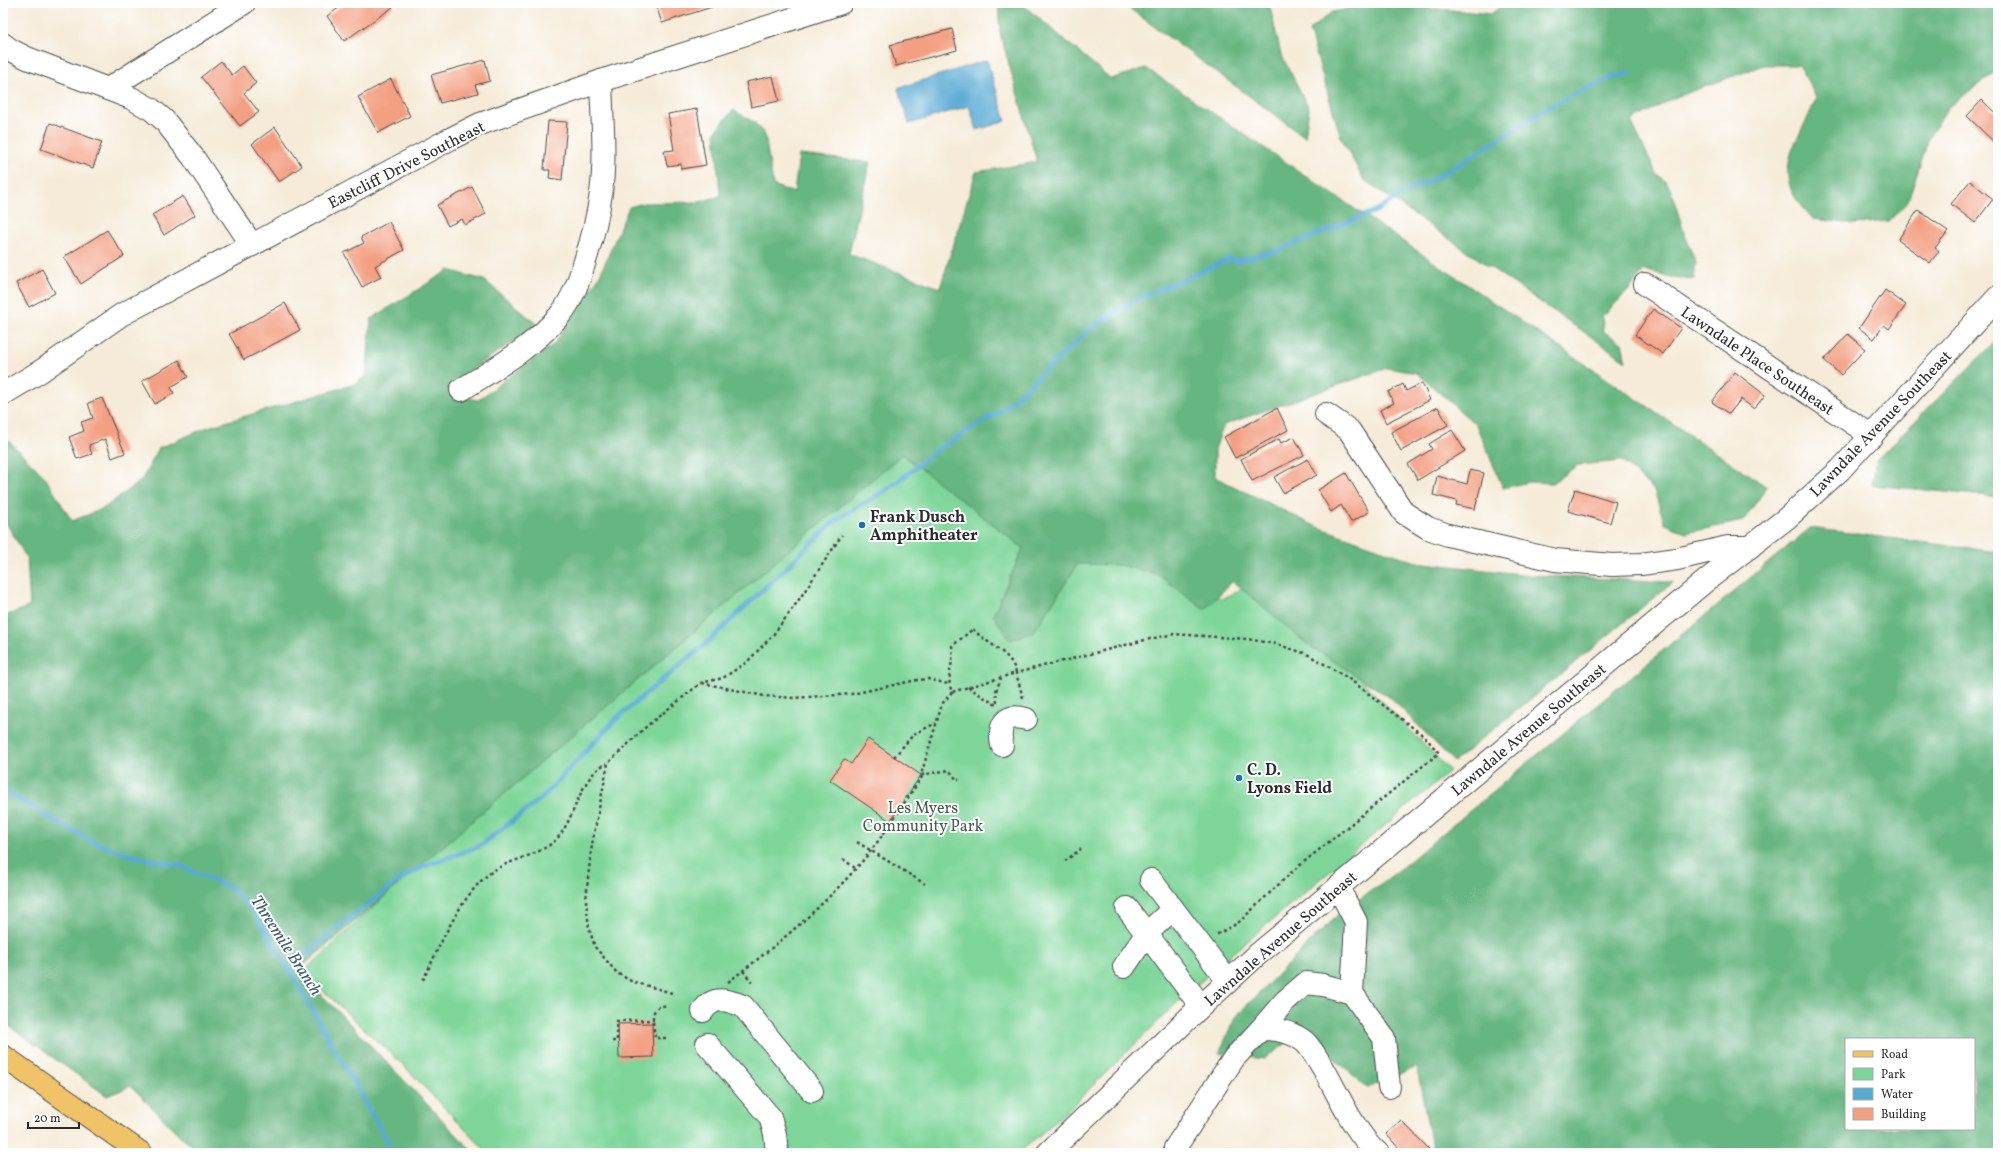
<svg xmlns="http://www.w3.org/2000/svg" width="2001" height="1156" viewBox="0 0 2001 1156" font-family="Vollkorn,serif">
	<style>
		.green { fill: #7dd599; stroke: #548062 }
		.forest { fill: #66b681; stroke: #487056; fill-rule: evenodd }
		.water { fill: #59aad3; stroke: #426a7f }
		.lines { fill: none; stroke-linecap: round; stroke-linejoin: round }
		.stream { stroke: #59aad3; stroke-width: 5 }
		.building { fill: #f39f82 }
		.minor-casing { stroke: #494845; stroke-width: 24 }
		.major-casing { stroke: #494845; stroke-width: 24 }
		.path { stroke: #494845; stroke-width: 2.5; stroke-dasharray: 3 3; stroke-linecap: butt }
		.minor { stroke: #fff; stroke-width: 22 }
		.major { stroke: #f0c369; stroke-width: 22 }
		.poi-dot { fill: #1f6fb2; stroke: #fff; stroke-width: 1.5 }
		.labels { text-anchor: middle; stroke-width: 4; stroke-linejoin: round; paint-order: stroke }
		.street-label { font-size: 16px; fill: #2b2b2b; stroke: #fff }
		.poi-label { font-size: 16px; font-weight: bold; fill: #2b2b2b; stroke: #fff; text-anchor: start }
		.park-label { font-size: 16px; fill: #445e4c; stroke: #fff }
		.water-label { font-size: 17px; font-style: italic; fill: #3d5e6e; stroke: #fff }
	</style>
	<rect width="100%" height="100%" fill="#fff"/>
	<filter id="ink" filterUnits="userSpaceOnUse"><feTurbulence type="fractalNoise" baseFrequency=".025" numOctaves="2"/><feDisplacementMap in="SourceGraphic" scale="8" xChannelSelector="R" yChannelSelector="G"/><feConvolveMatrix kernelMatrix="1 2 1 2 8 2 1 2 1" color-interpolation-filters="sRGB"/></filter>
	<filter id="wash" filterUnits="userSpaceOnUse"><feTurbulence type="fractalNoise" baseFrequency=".012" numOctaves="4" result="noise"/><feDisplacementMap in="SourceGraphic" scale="16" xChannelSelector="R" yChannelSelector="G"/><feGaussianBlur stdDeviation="0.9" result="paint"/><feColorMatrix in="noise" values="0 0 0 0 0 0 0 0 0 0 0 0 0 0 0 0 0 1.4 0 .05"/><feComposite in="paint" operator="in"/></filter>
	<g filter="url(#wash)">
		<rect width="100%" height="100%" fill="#f5ebd8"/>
		<path class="green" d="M904 401 1222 599 1262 578 1450 771 1235 951 1176 1004 1068 1110 1019 1153H488L403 1065 303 972 576 719Z"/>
		<g class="forest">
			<path d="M998 3H1021L1111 79 1146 68 1767 487 1743 521 1686 533 1665 524 1654 490 1622 461 1578 465 1552 483 1529 482 1503 488 1476 425 1417 373 1387 368 1224 425 1215 449V477L1315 526 1416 562 1529 575 1673 582 1454 762 1391 698 1307 644 1233 581 1205 609 1157 574 1120 565 1078 564 1033 633 1010 640 993 615 1023 548 902 454 298 970 474 1153H204L185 1141 131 1086 107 1096 3 1022V617L30 606 27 559 3 517V435L44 476 72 521 104 508 141 481 159 448 208 427 355 384 366 376 371 319 449 270 484 280 538 325 459 378 453 395 478 400 554 344 599 277 629 207 644 203 699 202 720 196 715 132 733 110 754 122 765 135 773 185 794 193 799 155 870 162 849 254 940 288 976 172 1037 162 1000 33Z"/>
			<path d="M1122 3H1269L1281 54 1309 108 1305 137Z"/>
			<path d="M1379 3 1491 14 1505 3H1998V70L1948 107 1929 138 1908 201 1889 221 1855 224 1813 219C1806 211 1797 201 1792 192 1777 157 1807 129 1816 97L1799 65H1764L1676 97 1631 121 1657 175 1666 181 1670 188 1684 232 1696 263 1694 279 1670 277 1644 270 1630 289 1602 317 1604 332 1622 343 1626 361 1364 180 1341 138 1309 30 1332 12Z"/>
			<path d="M1998 339V497L1872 485 1876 460Z"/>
			<path d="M1810 528 1998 552V1153H1433L1417 1067 1367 1088 1304 1031 1264 1059 1219 1053 1236 1016 1335 917 1394 874ZM1846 1039H1974V1129H1846Z"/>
		</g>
		<path class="water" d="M987 60 1006 121 977 130 969 106 909 124 898 88Z"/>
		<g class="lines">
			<g class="stream">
				<path d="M3 790 93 842 137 857 179 865 231 888 252 909 288 967 394 1153"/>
				<path d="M288 967 399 880 422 867 480 846 543 797 616 719 711 639 835 521 891 487 937 450 1005 408 1091 328 1135 300 1230 259 1236 261 1276 251 1376 211 1412 188 1426 183 1457 166 1550 106 1610 78 1631 73"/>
			</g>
		</g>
		<g id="blocks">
			<g class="building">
				<path d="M346 3H391L393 7 344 41 327 16Z"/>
				<path d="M655 3H718V5L662 23Z"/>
				<path d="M952 29 957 50 896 66 890 45Z"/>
				<path d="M485 60 490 81 475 85 478 93 440 103 431 75Z"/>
				<path d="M221 61 232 75 243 66 256 83 244 93 259 112 240 126 201 77Z"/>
				<path d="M773 76 779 101 751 107 746 82Z"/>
				<path d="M391 79 410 116 378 133 358 97Z"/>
				<path d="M1982 100 1998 116V146L1967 116Z"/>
				<path d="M697 109 706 165 681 169V164L667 166 664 151 674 150 668 114Z"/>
				<path d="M548 121 567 122 562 180 549 178 550 170H544Z"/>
				<path d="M50 123 102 142 93 168 41 149Z"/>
				<path d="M275 127 302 166 279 182 252 144Z"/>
				<path d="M1970 181 1993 199 1975 223 1951 204Z"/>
				<path d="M472 187 486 214 465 225 462 219 448 226 437 205Z"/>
				<path d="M183 196 195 215 164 235 152 215Z"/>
				<path d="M1918 210 1948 231 1935 248 1939 251 1930 263 1898 240Z"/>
				<path d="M389 222 404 250 375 266 381 277 362 287 344 253 364 243 361 237Z"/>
				<path d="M107 230 124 256 81 284 64 257Z"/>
				<path d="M42 269 55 293 29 307 16 283Z"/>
				<path d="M1885 290 1906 305 1889 329 1884 325 1874 339 1859 328Z"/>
				<path d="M285 303 300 330 244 360 229 334Z"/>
				<path d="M1653 309 1681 328 1663 354 1635 335Z"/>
				<path d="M1848 334 1865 349 1841 375 1824 360Z"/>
				<path d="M179 360 188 377 171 387 174 393 155 404 142 381Z"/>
				<path d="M1735 372 1765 395 1754 409 1741 399 1729 414 1712 402Z"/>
				<path d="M1422 383 1430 400 1386 423 1380 410 1394 403 1388 392 1403 384 1406 391Z"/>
				<path d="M102 398 125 453 112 458 105 439 89 445 92 454 77 459 69 437 84 431 81 422 93 418 88 403Z"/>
				<path d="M1438 407 1448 425 1401 451 1391 432Z"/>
				<path d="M1277 408 1288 430 1235 458 1224 437Z"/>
				<path d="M1452 430 1465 451 1418 480 1408 464 1432 449 1429 444Z"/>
				<path d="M1294 437 1304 455 1252 481 1241 459 1279 439 1281 443Z"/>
				<path d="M1308 459 1317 475 1283 493 1274 477Z"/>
				<path d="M1470 470 1484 473 1475 509 1456 505 1457 501 1433 495 1437 476 1467 484Z"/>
				<path d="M1346 473 1369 512 1351 522 1341 505 1331 512 1318 490Z"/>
				<path d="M1575 489 1616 502 1610 523 1568 511Z"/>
				<path d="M868 739 921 775 890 821 830 780 844 759 851 764Z"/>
				<path d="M652 1023 653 1057 619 1058 618 1024Z"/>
				<path d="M1401 1120 1429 1149 1425 1153H1403L1386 1134Z"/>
			</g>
		</g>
	</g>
	<g filter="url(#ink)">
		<use href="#blocks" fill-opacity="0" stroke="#494845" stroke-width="1"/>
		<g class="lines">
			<defs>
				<g id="minor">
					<path d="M3 44 11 50 27 58 131 98 151 109 164 120 193 157 252 245"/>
					<path d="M108 89 244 3"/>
					<path d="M1645 284 1872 436"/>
					<path d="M461 390C496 368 533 347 560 315 573 299 579 280 585 261 592 239 598 216 601 193 606 157 602 118 601 81"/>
					<path d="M3 394 41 371 121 315 450 139 480 124 601 81 841 3"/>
					<path d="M1326 414 1349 430 1404 513 1428 528 1448 535 1555 560 1612 565 1641 564 1677 559 1728 547H1750"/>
					<path d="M1002 745C998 725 1005 713 1026 719"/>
					<path d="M1151 880 1228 981"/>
					<path d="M1338 887 1356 922 1352 993"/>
					<path d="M1127 908 1201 1006"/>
					<path d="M1124 967 1147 933 1173 909"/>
					<path d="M703 1011C713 995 728 1000 743 1006L812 1091"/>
					<path d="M1261 1029 1285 1001 1306 983 1323 985 1352 993 1384 1038 1389 1087"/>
					<path d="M707 1044 770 1117 775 1134 777 1153"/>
					<path d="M1175 1148 1234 1058 1261 1029C1276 1029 1293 1032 1305 1042 1313 1050 1320 1063 1326 1073 1339 1097 1357 1136 1378 1153"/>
					<path d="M1048 1153 1196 1011 1257 955 1708 579 1787 518 1840 470 1998 297"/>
				</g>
				<path id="major" d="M3 1056 141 1153"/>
			</defs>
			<use href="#minor" class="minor-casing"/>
			<use href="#major" class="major-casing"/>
			<g class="path">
				<path d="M973 629C986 644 1012 652 1016 673L952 692C945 677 955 662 952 646Z"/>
				<path d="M702 683 764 696 794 698 852 694 917 680 928 679 948 684"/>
				<path d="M968 687 996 705"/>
				<path d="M952 692 942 704 921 775 949 770 957 780 959 779"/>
				<path d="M1023 698 1016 673 1145 640 1174 634 1247 639 1276 644 1307 654 1348 678 1425 737 1439 753 1294 870 1238 923 1216 935"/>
				<path d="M997 703 996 691 1001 678"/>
				<path d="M894 757 914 734 936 723"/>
				<path d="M857 842 925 884"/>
				<path d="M843 859 855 868"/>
				<path d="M1065 861 1081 849"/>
				<path d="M743 971 752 982"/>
				<path d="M423 980C440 946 462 890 496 869 515 858 546 854 560 835 577 812 580 777 607 763"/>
				<path d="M728 982C780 943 829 902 870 852 889 827 906 800 924 774"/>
				<path d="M672 993 631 981 617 973 595 947 589 928 586 901 588 878 592 844 608 763 648 725 701 683 723 678 747 662 773 635 798 601 842 535"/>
				<path d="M666 1038H655C654 1025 647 1004 667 1006"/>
				<path d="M612 1041H617V1021L654 1020"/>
			</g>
			<use href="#minor" class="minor"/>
			<use href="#major" class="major"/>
		</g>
	</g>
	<g class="poi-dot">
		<circle cx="862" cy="525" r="4"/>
		<circle cx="1239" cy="778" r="4"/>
	</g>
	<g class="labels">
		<g class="street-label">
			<text transform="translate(406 164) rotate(-27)" y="6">Eastcliff Drive Southeast</text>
			<text transform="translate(1758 360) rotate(34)" y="6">Lawndale Place Southeast</text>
			<text transform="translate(1880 423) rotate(-46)" y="6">Lawndale Avenue Southeast</text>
			<text transform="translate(1528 729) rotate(-40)" y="6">Lawndale Avenue Southeast</text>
			<text transform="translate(1280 938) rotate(-41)" y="6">Lawndale Avenue Southeast</text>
		</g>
		<g class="poi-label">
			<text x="870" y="522">Frank Dusch<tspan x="870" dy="18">Amphitheater</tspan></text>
			<text x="1247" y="775">C. D.<tspan x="1247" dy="18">Lyons Field</tspan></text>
		</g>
		<g class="park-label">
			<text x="923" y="813">Les Myers<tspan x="923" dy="18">Community Park</tspan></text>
		</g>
		<g class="water-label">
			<text transform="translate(287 945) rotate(57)" y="6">Threemile Branch</text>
		</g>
	</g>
	<rect width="2001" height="1156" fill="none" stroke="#fff" stroke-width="16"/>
	<rect x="1845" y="1038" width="130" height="92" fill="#ffffff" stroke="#aaaaaa"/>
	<rect x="1853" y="1051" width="20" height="6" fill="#f0c369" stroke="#aaaaaa"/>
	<text x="1881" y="1058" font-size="12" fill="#2b2b2b">Road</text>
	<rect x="1853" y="1068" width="20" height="12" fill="#7dd599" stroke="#aaaaaa"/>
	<text x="1881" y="1078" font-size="12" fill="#2b2b2b">Park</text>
	<rect x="1853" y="1088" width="20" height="12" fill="#59aad3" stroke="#aaaaaa"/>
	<text x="1881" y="1098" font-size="12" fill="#2b2b2b">Water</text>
	<rect x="1853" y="1108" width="20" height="12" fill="#f39f82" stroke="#aaaaaa"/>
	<text x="1881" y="1118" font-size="12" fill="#2b2b2b">Building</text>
	<path d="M28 1122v6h51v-6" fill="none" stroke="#2b2b2b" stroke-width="2"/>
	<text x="34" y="1122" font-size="12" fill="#2b2b2b" stroke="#ffffff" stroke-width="3" paint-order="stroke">20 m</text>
</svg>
